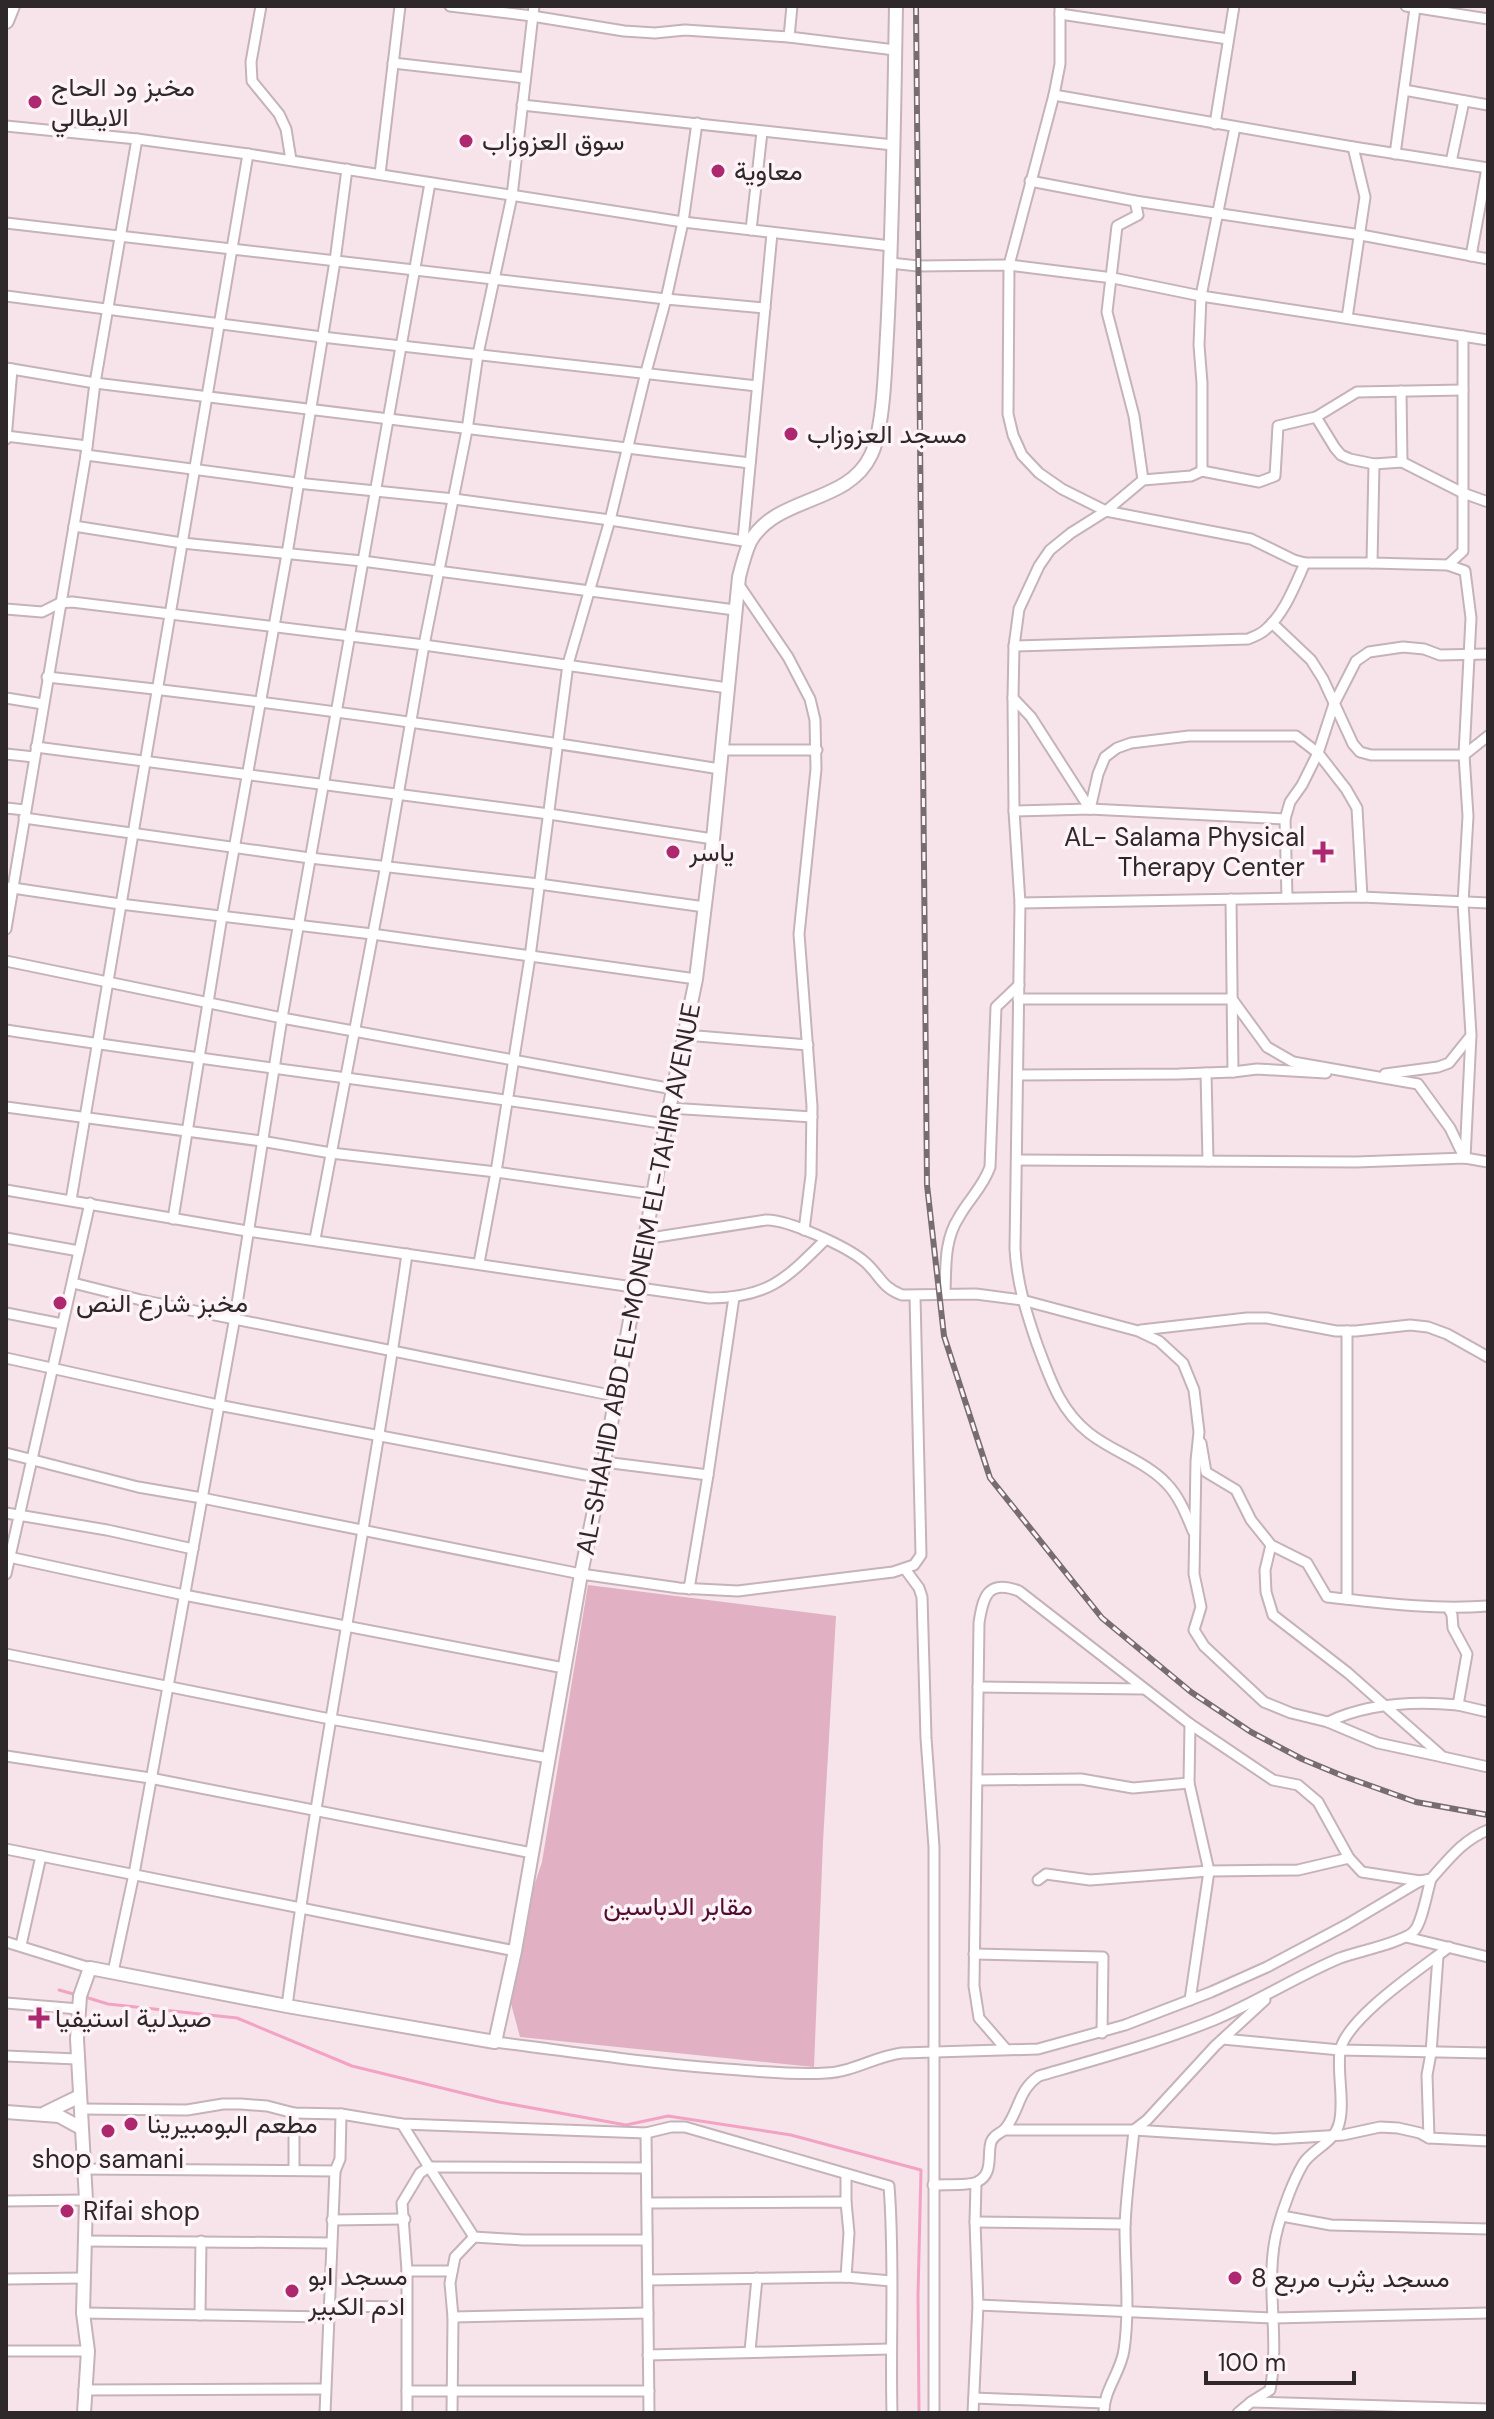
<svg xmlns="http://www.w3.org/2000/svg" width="1494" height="2419" viewBox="0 0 1494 2419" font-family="'DM Sans',Vazirmatn,sans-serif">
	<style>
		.green { fill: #e1b0c3 }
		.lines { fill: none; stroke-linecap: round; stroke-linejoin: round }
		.stream { stroke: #f2a3c4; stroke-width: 3 }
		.minor-casing { stroke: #c5b3b9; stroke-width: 13 }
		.tertiary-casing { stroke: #c5b3b9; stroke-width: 16 }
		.primary-casing { stroke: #c5b3b9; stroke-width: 18 }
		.minor { stroke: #fff; stroke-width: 9 }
		.tertiary { stroke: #fff; stroke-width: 12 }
		.primary { stroke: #fff; stroke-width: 14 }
		.rail-casing { stroke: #776c70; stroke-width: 6 }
		.rail { stroke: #fef3f7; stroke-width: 3; stroke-dasharray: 9; stroke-linecap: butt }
		.poi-dot { fill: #ad286f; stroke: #fef3f7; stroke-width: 3 }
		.labels { text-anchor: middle; stroke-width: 7; stroke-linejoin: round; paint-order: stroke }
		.poi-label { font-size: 26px; fill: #2f282b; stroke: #fef3f7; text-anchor: start }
		.street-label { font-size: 26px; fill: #2f282b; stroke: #fef3f7 }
		.park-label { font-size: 26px; fill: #510c31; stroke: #fef3f7 }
	</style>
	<rect width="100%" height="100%" fill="#f6e4ea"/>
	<path class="green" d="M588 1585 836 1616 823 1842 814 2067 520 2037 510 2000 532 1892 542 1862Z"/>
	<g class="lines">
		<g class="stream">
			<path d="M59 1990 77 1995"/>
			<path d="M85 1997 108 2004 237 2018 352 2066 499 2102 626 2125 668 2116 791 2135 921 2170 918 2295 919 2413"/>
		</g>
		<defs>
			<g id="minor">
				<path d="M261 6 251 62 252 81 279 114 286 129 291 160"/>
				<path d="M450 6 532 16 624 31 655 33 685 30 789 37 895 50"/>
				<path d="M1060 6V64L1054 95 1009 265 1008 414 1013 435 1022 455 1039 473 1062 489 1106 511 1251 539 1294 560 1305 563H1372"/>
				<path d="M1406 6 1488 19"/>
				<path d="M1060 14 1228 39"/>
				<path d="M789 37 792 6"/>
				<path d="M393 63 525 78"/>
				<path d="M1404 90 1488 105"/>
				<path d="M1054 95 1353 147 1488 168"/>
				<path d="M522 105 893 145"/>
				<path d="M1215 124 1234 6"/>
				<path d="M6 126 137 139 248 154 683 222 891 246"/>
				<path d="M1395 154 1415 8"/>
				<path d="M1451 162 1464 101"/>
				<path d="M380 174 400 6"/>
				<path d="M1030 181 1135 201 1361 235 1488 259"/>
				<path d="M1135 201 1138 215 1117 226 1107 312 1134 416 1143 480"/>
				<path d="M6 223 666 299 765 308"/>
				<path d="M751 230 762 132"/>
				<path d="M1471 256 1487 168"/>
				<path d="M890 263 918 266 1009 265 1113 278 1201 296 1488 340"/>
				<path d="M6 296 322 337 757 386"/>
				<path d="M1347 318 1365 197 1353 147"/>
				<path d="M6 368 95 383 750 463"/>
				<path d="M1401 391 1402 462"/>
				<path d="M1316 417 1335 448 1341 455 1350 459 1374 464 1402 462 1463 493 1488 502"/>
				<path d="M6 436 87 446"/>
				<path d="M6 439 12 369"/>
				<path d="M86 455 297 483 454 499 610 520 750 542"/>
				<path d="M1374 464 1372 563 1448 565 1465 571 1471 618 1464 755 1468 816 1463 903 1471 1035 1465 1158"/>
				<path d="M1202 471V383L1199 345 1201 296 1235 127"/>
				<path d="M74 526 182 543 362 561 735 610"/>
				<path d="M743 540 772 233"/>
				<path d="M1448 565 1463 551V336"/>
				<path d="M739 585 788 657 810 699 815 720 816 769 799 934 812 1106 811 1175 804 1230"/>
				<path d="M6 609 42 612 60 603 72 602 424 645 728 688"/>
				<path d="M1272 623 1311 660 1323 679 1353 744 1360 752 1371 755H1464L1488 736"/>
				<path d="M1014 646 1248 639C1253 637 1261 634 1265 630 1284 615 1295 585 1305 563"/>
				<path d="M47 677C272 701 496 733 720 769"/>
				<path d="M6 698 43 704"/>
				<path d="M1013 698 1014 811"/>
				<path d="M36 747 549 814 713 839"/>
				<path d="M722 750H817"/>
				<path d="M6 754 34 757"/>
				<path d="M6 808 25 810"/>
				<path d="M1090 809 1031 717 1013 698 1014 646 1019 609 1039 566 1050 550 1071 533 1106 511 1143 480 1191 476 1202 471 1259 482 1275 476 1278 426 1316 417 1357 392 1463 390"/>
				<path d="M1090 809 1098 774 1105 757 1117 748 1131 743 1189 736H1296L1318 753 1346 789 1357 808 1362 897"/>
				<path d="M24 818 310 858 539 884 705 907"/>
				<path d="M6 887 120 904 372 934 696 979"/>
				<path d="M1287 898 1285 819 1290 802 1302 785 1318 753 1334 704 1356 661 1369 652 1403 647 1424 649 1440 655 1488 654"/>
				<path d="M1231 899 1233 1072"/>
				<path d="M1020 903 1362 897 1488 903"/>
				<path d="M6 929 86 455 95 383 137 139"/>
				<path d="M6 961 282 1018 673 1089"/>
				<path d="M1018 999H1232L1267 1047 1293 1062 1418 1084 1450 1128 1463 1155"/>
				<path d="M6 1030C226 1064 446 1089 666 1124"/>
				<path d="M685 1035 808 1045"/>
				<path d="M1206 1073 1208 1161"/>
				<path d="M1385 1074 1438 1067 1449 1063 1469 1038"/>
				<path d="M1018 1075 1179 1074 1233 1072 1257 1069 1326 1073"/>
				<path d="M6 1107 261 1141 331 1153 496 1172 652 1194"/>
				<path d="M669 1108 812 1117"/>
				<path d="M1018 1160 1356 1162 1465 1158 1488 1162"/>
				<path d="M6 1190 247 1231 709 1298C768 1298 786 1279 825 1240"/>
				<path d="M71 1200 248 154"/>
				<path d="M173 1219 222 916 287 554 335 261 347 169"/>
				<path d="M6 1238 79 1251"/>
				<path d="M315 1239 386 865 424 645 467 430 478 354 512 196 534 6"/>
				<path d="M644 1239 766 1220C787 1219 848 1247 865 1262 880 1275 881 1287 902 1295L976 1294 1022 1300 1138 1331 1159 1341 1183 1363 1194 1390 1199 1432 1196 1461 1194 1574 1201 1607 1194 1630 1204 1646 1264 1702 1291 1713 1328 1722 1378 1743 1443 1757"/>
				<path d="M479 1263 496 1172 530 957 568 664 610 520 646 372 666 299 683 222 697 123"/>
				<path d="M73 1283 141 1300 615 1396"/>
				<path d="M945 1293C946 1267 944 1240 959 1217 969 1199 983 1187 990 1167L996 1007 1019 985"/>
				<path d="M6 1313 62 1324"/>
				<path d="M1141 1330 1247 1318H1267L1336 1331H1356L1410 1325 1428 1327 1447 1334 1488 1357"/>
				<path d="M1347 1331V1599"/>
				<path d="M6 1358 218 1405 601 1478"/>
				<path d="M1201 1443 1206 1472 1236 1490 1251 1520 1271 1545 1307 1563 1327 1597C1381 1603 1433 1610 1488 1606"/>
				<path d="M6 1453 138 1487 202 1498 581 1574 679 1588 738 1591 893 1572 914 1565 921 1555 915 1296"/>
				<path d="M604 1462 708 1475"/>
				<path d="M6 1513 107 1530 193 1549"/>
				<path d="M1193 1531C1186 1514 1179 1496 1166 1483 1145 1461 1113 1452 1089 1433 1059 1409 1050 1378 1037 1344 1026 1312 1017 1283 1015 1249L1020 903 1014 811 1090 809 1285 819"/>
				<path d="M1271 1545 1265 1570 1266 1592 1273 1615 1348 1673 1443 1757 1488 1767"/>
				<path d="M9 1557 184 1595 564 1668"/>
				<path d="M905 1569 919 1588 922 1597 926 1738 934 1847V2413"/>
				<path d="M6 1574 90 1203"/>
				<path d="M689 1589 708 1475 734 1297"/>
				<path d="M1449 1609 1452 1615 1453 1628 1467 1654 1458 1705 1488 1712"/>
				<path d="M6 1654 330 1719 549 1758"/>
				<path d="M978 1687 1144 1689"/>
				<path d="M1328 1722C1368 1703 1414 1701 1458 1705"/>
				<path d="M1190 1724 1189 1783 1209 1871 1190 2000"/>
				<path d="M6 1756 150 1778 532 1853"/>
				<path d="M978 1780 1081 1779 1133 1788 1189 1783"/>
				<path d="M6 1849 515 1951"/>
				<path d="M1038 1880 1046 1874 1090 1880 1209 1871 1298 1870 1349 1858"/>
				<path d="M1406 1937 1488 1957"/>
				<path d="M6 1942 90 1968"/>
				<path d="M21 1945 41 1856"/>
				<path d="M974 1954 1103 1957 1102 2033"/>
				<path d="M113 1972 134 1874 235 1317 282 1018 430 183"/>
				<path d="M6 2003 79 2009"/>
				<path d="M287 2006C320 1755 371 1506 407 1254"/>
				<path d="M1223 2039 1340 2050 1488 2053"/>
				<path d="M495 2042C576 2052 658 2065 740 2070 768 2072 797 2075 826 2073 853 2072 876 2056 902 2053L1038 2049 1125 2025 1211 1992 1267 1967 1346 1925 1420 1881 1431 1879C1449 1859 1463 1840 1488 1830"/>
				<path d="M1005 2048 979 2018 974 1986 979 1623C983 1596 988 1579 1019 1591L1190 1724 1273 1780 1298 1785 1318 1802 1349 1858 1362 1872 1420 1881"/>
				<path d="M6 2056 77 2059"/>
				<path d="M80 2109 187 2110 223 2104H241L267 2106 294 2113 341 2114 402 2124 646 2133 671 2127H685L889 2186C895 2261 890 2337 892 2413"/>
				<path d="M294 2113V2170"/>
				<path d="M402 2124 429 2167 420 2173 402 2203 407 2271V2413"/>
				<path d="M1004 2130H1134L1275 2139 1343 2135 1380 2127 1398 2128 1420 2133 1429 2138 1488 2141"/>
				<path d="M646 2133 649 2413"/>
				<path d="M1429 2138 1427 2075 1431 2053 1438 1956"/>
				<path d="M429 2167 474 2237 523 2240H647"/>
				<path d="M429 2167 646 2168"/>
				<path d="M83 2169 335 2171 325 2413"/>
				<path d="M335 2171 340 2159 341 2114"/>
				<path d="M846 2174V2202"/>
				<path d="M933 2185C944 2184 969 2186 977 2182 994 2174 987 2155 991 2142 994 2134 1000 2134 1005 2129 1020 2111 1017 2091 1039 2076 1098 2059 1157 2043 1214 2020 1257 2002 1297 1976 1340 1958 1356 1952 1405 1942 1414 1931 1422 1923 1427 1892 1431 1879"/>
				<path d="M6 2201 86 2200"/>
				<path d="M647 2203 846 2202 849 2233 846 2277"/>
				<path d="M1282 2216 1331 2225 1488 2229"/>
				<path d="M332 2220 405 2219"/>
				<path d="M975 2222 1125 2224"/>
				<path d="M85 2241 331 2243"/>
				<path d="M407 2271H452"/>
				<path d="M6 2279 83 2278"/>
				<path d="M648 2280 846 2277 891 2281"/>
				<path d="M978 2305 1273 2318 1488 2313"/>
				<path d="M329 2306 406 2307"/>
				<path d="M83 2313 327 2317"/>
				<path d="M200 2315 201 2241"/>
				<path d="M453 2317 648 2313"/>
				<path d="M6 2351H88"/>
				<path d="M750 2351 757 2278"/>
				<path d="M648 2355 890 2349"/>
				<path d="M84 2390 324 2389"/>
				<path d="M407 2391H649"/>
				<path d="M974 2398 1104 2403"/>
				<path d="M1251 2402 1488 2409"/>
				<path d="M452 2413 453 2317 450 2283 455 2257 474 2237"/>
				<path d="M973 2413 978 2305 975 2222 976 2183"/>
				<path d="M1104 2413C1103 2391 1121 2372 1124 2350 1130 2309 1125 2268 1125 2227 1126 2195 1131 2162 1134 2130L1147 2120 1215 2046 1265 2000"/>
				<path d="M1238 2413 1251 2402 1270 2390C1281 2336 1263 2280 1278 2227 1283 2208 1293 2181 1303 2164 1312 2149 1334 2143 1339 2124 1345 2103 1337 2074 1340 2051 1346 2018 1422 1968 1449 1947"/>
			</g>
			<g id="tertiary">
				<path d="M6 2112 59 2116 81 2128"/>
				<path d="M45 2113 80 2096"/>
				<path d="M84 2413 88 2351 83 2313 86 2200 77 2039 80 1996 90 1968 287 2006 495 2042 515 1951 581 1574 604 1462 666 1124 696 979 713 839 739 577C742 565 745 553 750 542 776 495 848 505 871 455 884 428 885 366 887 335 893 225 894 116 896 6"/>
			</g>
			<path id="primary" d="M6 21 12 6"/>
		</defs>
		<use href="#minor" class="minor-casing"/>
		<use href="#tertiary" class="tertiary-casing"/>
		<use href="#primary" class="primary-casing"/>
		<use href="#minor" class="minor"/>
		<use href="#tertiary" class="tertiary"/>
		<use href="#primary" class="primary"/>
		<defs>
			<path id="rail" d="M916 6 927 1185 944 1336 990 1478 1102 1618 1191 1692 1251 1732 1302 1759 1343 1776 1416 1802 1488 1815"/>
		</defs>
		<use href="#rail" class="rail-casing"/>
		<use href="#rail" class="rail"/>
	</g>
	<g class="poi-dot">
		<circle cx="35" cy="102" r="8"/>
		<circle cx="466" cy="141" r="8"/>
		<circle cx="718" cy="171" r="8"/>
		<circle cx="791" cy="434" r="8"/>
		<circle cx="673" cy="852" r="8"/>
		<path d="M1319 840h8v8h8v8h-8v8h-8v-8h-8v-8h8z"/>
		<circle cx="60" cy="1303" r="8"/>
		<path d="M35 2006h8v8h8v8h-8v8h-8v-8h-8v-8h8z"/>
		<circle cx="131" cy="2124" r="8"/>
		<circle cx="108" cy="2131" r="8"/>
		<circle cx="67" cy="2211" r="8"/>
		<circle cx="1235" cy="2278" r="8"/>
		<circle cx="292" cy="2291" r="8"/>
	</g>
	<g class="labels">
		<g class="poi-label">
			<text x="51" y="96">مخبز ود الحاج<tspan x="51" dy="30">الايطالي</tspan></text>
			<text x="482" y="150">سوق العزوزاب</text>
			<text x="734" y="180">معاوية</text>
			<text x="807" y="443">مسجد العزوزاب</text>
			<text x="1305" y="846" text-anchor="end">AL- Salama Physical<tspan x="1305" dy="30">Therapy Center</tspan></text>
			<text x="689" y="861">ياسر</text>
			<text x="76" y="1312">مخبز شارع النص</text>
			<text x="55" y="2027">صيدلية استيفيا</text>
			<text x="147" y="2133">مطعم البومبيرينا</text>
			<text x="108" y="2168" text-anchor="middle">shop samani</text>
			<text x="83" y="2220">Rifai shop</text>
			<text x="308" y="2285">مسجد ابو<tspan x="308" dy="30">ادم الكبير</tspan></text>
			<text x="1251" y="2287">مسجد يثرب مربع 8</text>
		</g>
		<g class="street-label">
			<text transform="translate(638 1279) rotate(-79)" y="9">AL-SHAHID ABD EL-MONEIM EL-TAHIR AVENUE</text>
		</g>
		<g class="park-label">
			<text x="678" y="1915">مقابر الدباسين</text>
		</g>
	</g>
	<rect width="1494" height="2419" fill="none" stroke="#2f282b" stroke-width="16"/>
	<path d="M1206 2371v12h148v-12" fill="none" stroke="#2f282b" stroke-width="4"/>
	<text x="1218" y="2371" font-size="24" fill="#2f282b" stroke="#fef3f7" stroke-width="6" paint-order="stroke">100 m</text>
</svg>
